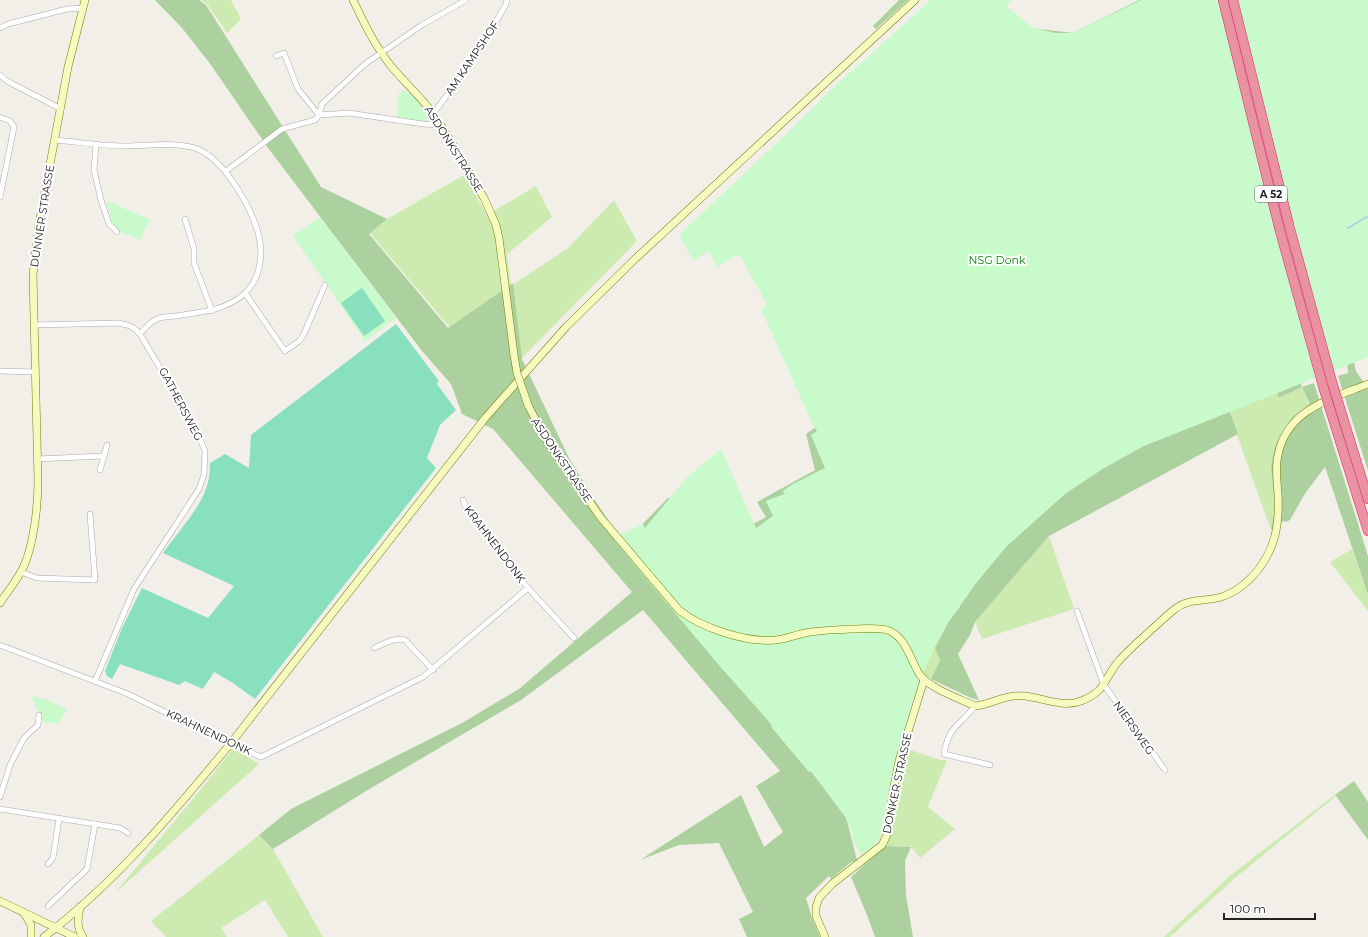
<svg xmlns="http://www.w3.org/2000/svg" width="1368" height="937" viewBox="0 0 1368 937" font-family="Montserrat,sans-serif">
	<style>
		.grass { fill: #cdebb0 }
		.forest { fill: #add19e }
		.park { fill: #c8facc }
		.pitch { fill: #88e0be }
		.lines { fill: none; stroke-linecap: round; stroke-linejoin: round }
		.stream { stroke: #aad3df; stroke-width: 2 }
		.street-casing { stroke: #a9a9a9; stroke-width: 6 }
		.secondary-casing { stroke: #707d05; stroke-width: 8 }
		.highway-casing { stroke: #dc2a67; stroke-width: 10 }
		.street { stroke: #fff; stroke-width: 5 }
		.secondary { stroke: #f7fabf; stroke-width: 7 }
		.highway { stroke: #e892a2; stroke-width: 9 }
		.secondary-bridge-casing { stroke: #707d05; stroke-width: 8; stroke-linecap: butt }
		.highway-bridge-casing { stroke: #dc2a67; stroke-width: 10; stroke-linecap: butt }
		.secondary-bridge { stroke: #f7fabf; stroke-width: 7 }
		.highway-bridge { stroke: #e892a2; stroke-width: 9 }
		.labels { text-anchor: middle; stroke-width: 4; stroke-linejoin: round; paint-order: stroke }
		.shield { fill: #fff; stroke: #646464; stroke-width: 1 }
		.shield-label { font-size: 10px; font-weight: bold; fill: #222 }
		.street-label { font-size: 11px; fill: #222; stroke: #fff }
		.park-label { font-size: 11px; fill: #0c8416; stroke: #fff }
	</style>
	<rect width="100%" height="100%" fill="#f2efe9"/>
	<g class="grass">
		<path d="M201 0H231L241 19 227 33 207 4Z"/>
		<path d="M464 175 487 215 536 186 552 217 507 254 511 286 568 248 614 200 637 241 521 359 452 330 370 233 387 219Z"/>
		<path d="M1254 332 1279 398 1302 387 1310 404 1292 417 1271 466 1275 508 1271 530 1208 354Z"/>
		<path d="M1049 536 1074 609 982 639 975 622Z"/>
		<path d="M1352 549 1368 595V611L1330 562Z"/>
		<path d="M945 624 940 660 931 679 921 673Z"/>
		<path d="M233 748 259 764 115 893 206 783Z"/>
		<path d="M907 749 941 760H947L928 807 955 829 920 858 911 847 885 846 892 823 902 763Z"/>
		<path d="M1336 794V796L1235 878 1170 937H1164L1232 874Z"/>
		<path d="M259 835 273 849 323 937H288L265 900 221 928 227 937H166L151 921Z"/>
	</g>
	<g class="forest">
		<path d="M155 0H199L206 5 321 187 387 219 369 234 448 328 513 283 522 359 569 458 594 499 624 543 668 498 746 528 766 517 757 502 815 470 806 434 826 420 1033 28 1073 33 1139 0H1207L1250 186 1302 387 1314 383 1368 556V595L1325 467 1306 492 1290 520 1286 522 1283 521 1271 530 1275 508 1271 466 1275 446 1292 417 1310 404 1302 387 1279 398 1254 333 1208 354 1238 434 1049 536 975 622 970 635 958 654 979 700 971 698 931 679 940 660 934 646 945 624 960 607 936 561 809 772 811 771 846 817 857 860 850 863 831 879 829 876 806 898 812 918 820 937H747L739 919 753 912 719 843 679 845 640 860 741 795 764 847 783 832 756 786 780 771 643 610 521 700 366 791 273 849 259 835 291 809 462 723 519 689 632 592 493 429 462 414 451 384 422 351 268 148 211 65 182 28Z"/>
		<path d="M899 0H908L876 29 873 26Z"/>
		<path d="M1354 362 1356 371 1368 389V471L1338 376 1348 373 1347 363Z"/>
		<path d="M1354 781 1368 802V840L1336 796V794Z"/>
		<path d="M885 846 911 847 905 861 906 895 913 937H875L867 915 851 877Z"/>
	</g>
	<g class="park">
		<path d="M931 0H1012L1006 6 1032 27 1055 33H1073L1141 0H1368V357L1144 446 1104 468 1065 494 1006 547 977 582 948 623 928 661 912 703 888 795 882 834 874 845 861 855 852 838 854 836 846 818 811 771 809 772 772 728 771 724 717 663 614 540 621 534 643 524 645 528 688 476 721 449 756 528 773 516 766 501 784 494 783 491 791 485 825 468 811 435 817 431 814 427 761 309 767 304 739 254 717 267 709 251 693 261 679 235 784 136 832 89Z"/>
		<path d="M403 90 413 96 429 116 426 122 397 119 398 95Z"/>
		<path d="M107 201 151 220 146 226 141 240 118 231 112 224Z"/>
		<path d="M320 217 396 318 365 341 293 236Z"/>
		<path d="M31 696 45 699 67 709 59 723H44Z"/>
	</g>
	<g class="pitch">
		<path d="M362 288 385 321 364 336 341 303Z"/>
		<path d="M396 324 439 381 437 384 456 410 440 425 427 458 436 468 255 699 233 683 214 672 203 689 185 681 179 685 120 664 112 679 107 676 105 671 122 628 142 588 208 618 234 586 163 553C175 536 199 509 205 491 209 482 210 473 210 463L225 454 249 468 251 435Z"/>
	</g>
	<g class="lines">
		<path class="stream" d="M1348 228 1368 216"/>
		<defs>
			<g id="street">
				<path d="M0 28 8 24 67 9 83 8"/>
				<path d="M276 56 284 53 298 89 319 115 349 113 423 124 440 125"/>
				<path d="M0 75 7 81 61 109"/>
				<path d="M433 114C460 78 485 43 506 4L507 0"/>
				<path d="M0 117 10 121 14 127 0 197"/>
				<path d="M55 140C78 142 102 146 125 146 147 146 169 142 191 147 221 153 250 205 258 232 264 253 261 279 244 294 225 311 200 312 176 316 170 317 161 316 155 320 149 323 145 328 140 334"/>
				<path d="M96 144 94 170 101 200 109 224 117 232"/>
				<path d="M226 171 282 129 315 120 319 115 322 104 365 64 422 25 466 0"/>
				<path d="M185 219 194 249V263L212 311"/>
				<path d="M245 293 285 351 299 341 303 336 325 285"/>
				<path d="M34 325 118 323 127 325 134 328 140 334 195 427 205 451 204 475 199 489 134 589 95 681"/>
				<path d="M0 371 35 372"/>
				<path d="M37 459 104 456"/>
				<path d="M100 470 107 445"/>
				<path d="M463 500 467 510 528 588 574 638"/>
				<path d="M21 572 37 578 95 580 90 514"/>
				<path d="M1077 611 1104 685 1165 770"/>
				<path d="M0 645 128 694 220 739 261 757 423 677 528 588"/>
				<path d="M374 648C384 644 394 637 405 640L433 670"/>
				<path d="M975 706C959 727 949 725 944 754L990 765"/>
				<path d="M0 797 10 765 24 738 38 725 39 715"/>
				<path d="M0 809 120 828 128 833"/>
				<path d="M48 864 53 858 59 819"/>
				<path d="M48 906 87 869 95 824"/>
			</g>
			<g id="secondary">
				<path d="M353 0C364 23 375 46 391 66 404 82 419 95 432 112 451 139 467 170 484 198L496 225 499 238 514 355"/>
				<path d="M528 405 545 438 601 518 679 610C701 628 747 643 776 640 786 639 795 635 805 633 820 630 835 630 850 629 862 629 876 627 887 630 906 636 910 660 920 675 929 688 960 699 975 706 992 704 1006 694 1025 696 1043 698 1063 708 1081 701 1105 692 1104 680 1117 663 1127 651 1139 641 1150 631 1158 624 1166 616 1175 609 1188 598 1206 602 1221 597 1241 591 1258 573 1267 556 1278 536 1279 515 1278 494 1277 481 1275 467 1278 455 1287 409 1331 399 1368 384"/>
				<path d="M0 603C8 591 18 579 24 566 34 543 38 505 38 480L33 275 39 224 68 67 85 0"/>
				<path d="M0 901 75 937"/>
				<path d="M80 907C78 919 76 927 83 937"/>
				<path d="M24 913 31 925V937"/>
				<path d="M44 937C116 882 174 812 231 743L486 417 566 327 635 259 915 0"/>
				<path d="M825 937 816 916V907L819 898 832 884 882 845 887 835 893 792 899 761 924 680"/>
			</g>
			<g id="highway">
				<path d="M1223 0 1280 231 1323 386"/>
				<path d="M1233 0 1290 229 1332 382"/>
				<path d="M1339 405 1368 499"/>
				<path d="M1330 409 1368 531"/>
			</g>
		</defs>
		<use href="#street" class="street-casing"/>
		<use href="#secondary" class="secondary-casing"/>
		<use href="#highway" class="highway-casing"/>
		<use href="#street" class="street"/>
		<use href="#secondary" class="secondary"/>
		<use href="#highway" class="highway"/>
		<defs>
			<path id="secondary-bridge" d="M514 355 517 373 528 405"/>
			<g id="highway-bridge">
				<path d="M1332 382 1339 405"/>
				<path d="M1323 386 1330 409"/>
			</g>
		</defs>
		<use href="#secondary-bridge" class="secondary-bridge-casing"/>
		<use href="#highway-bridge" class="highway-bridge-casing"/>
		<use href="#secondary-bridge" class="secondary-bridge"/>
		<use href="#highway-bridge" class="highway-bridge"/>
	</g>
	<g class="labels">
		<rect class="shield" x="1255" y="186" width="32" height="16" rx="3"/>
		<g class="shield-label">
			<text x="1271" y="198">A 52</text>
		</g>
		<g class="street-label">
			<text transform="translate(472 58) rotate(-56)" y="4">AM KAMPSHOF</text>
			<text transform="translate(454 149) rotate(58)" y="4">ASDONKSTRASSE</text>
			<text transform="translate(42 216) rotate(-81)" y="4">DÜNNER STRASSE</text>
			<text transform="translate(181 404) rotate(62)" y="4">GATHERSWEG</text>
			<text transform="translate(562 460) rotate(56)" y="4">ASDONKSTRASSE</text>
			<text transform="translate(495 544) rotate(53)" y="4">KRAHNENDONK</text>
			<text transform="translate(1134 728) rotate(55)" y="4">NIERSWEG</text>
			<text transform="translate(209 732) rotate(25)" y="4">KRAHNENDONK</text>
			<text transform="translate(897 783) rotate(-78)" y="4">DONKER STRASSE</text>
		</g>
		<g class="park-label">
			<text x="997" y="264">NSG Donk</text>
		</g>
	</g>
	<path d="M1224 913v6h91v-6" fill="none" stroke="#222222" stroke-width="2"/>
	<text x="1230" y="913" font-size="12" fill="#222222" stroke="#ffffff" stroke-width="3" paint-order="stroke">100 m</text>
</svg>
